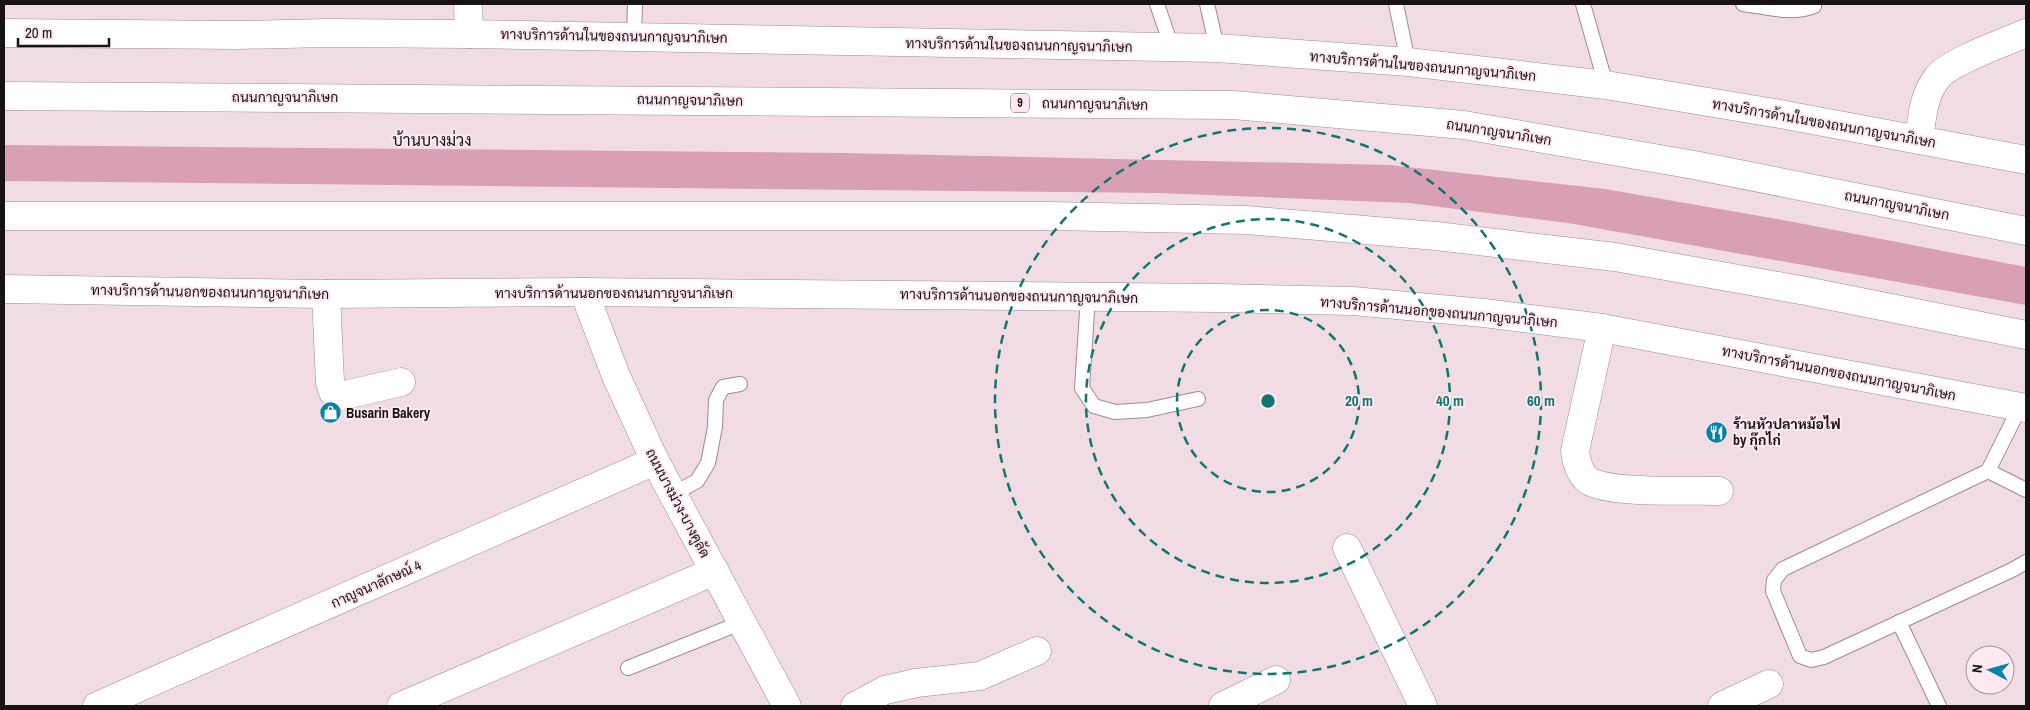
<svg xmlns="http://www.w3.org/2000/svg" width="2030" height="710" viewBox="0 0 2030 710" font-family="'Archivo Narrow',Sarabun,sans-serif">
	<style>
		.green { fill: #d89fb5 }
		.lines { fill: none; stroke-linecap: round; stroke-linejoin: round }
		.lane-casing { stroke: #9e8a91; stroke-width: 16 }
		.street-casing { stroke: #9e8a91; stroke-width: 29 }
		.secondary-casing { stroke: #9e8a91; stroke-width: 29 }
		.highway-casing { stroke: #9e8a91; stroke-width: 29 }
		.lane { stroke: #fff; stroke-width: 14 }
		.street { stroke: #fff; stroke-width: 28 }
		.secondary { stroke: #fff; stroke-width: 28 }
		.highway { stroke: #fff; stroke-width: 28 }
		.ring { fill: none; stroke: #0f766e; stroke-width: 2.5; stroke-dasharray: 9 6 }
		.labels { text-anchor: middle; stroke-width: 4; stroke-linejoin: round; paint-order: stroke }
		.shield { fill: #ffe9f1; stroke: #5e5256; stroke-width: 1 }
		.shield-label { font-size: 12px; font-weight: bold; fill: #191214 }
		.street-label { font-size: 14px; fill: #191214; stroke: #ffe9f1 }
		.poi-label { font-size: 14px; font-weight: bold; fill: #191214; stroke: #ffe9f1; text-anchor: start }
		.quarter-label { font-size: 16px; fill: #191214; stroke: #ffe9f1 }
		.centre { fill: #0f766e; stroke: #ffe9f1; stroke-width: 2.5 }
		.ring-label { font-size: 15px; text-anchor: middle; font-weight: bold; fill: #0f766e; stroke: #ffe9f1; stroke-width: 4; stroke-linejoin: round; paint-order: stroke }
	</style>
	<rect width="100%" height="100%" fill="#f2dce4"/>
	<path class="green" d="M4 145 842 153 1390 165 1605 189 1788 221 2026 267V305L1568 223 1409 203 1158 193 4 181Z"/>
	<g class="lines">
		<defs>
			<g id="lane">
				<path d="M1157 4 1172 48"/>
				<path d="M1207 4 1217 48"/>
				<path d="M1396 4 1408 62"/>
				<path d="M1583 4 1606 85"/>
				<path d="M1743 4C1766 7 1792 15 1814 6V4"/>
				<path d="M634 36 635 4"/>
				<path d="M1088 297 1082 388 1094 406 1115 412 1147 410 1198 399"/>
				<path d="M2020 407 1988 471 1783 569 1774 580 1773 591 1800 656 1811 660 1824 657 2012 570 2026 562"/>
				<path d="M1988 471 2026 490"/>
				<path d="M673 494 697 481 708 463 715 427 716 400 723 387 740 384"/>
				<path d="M1899 622 1939 706"/>
				<path d="M628 668 743 622"/>
			</g>
			<g id="street">
				<path d="M1919 140C1922 118 1923 96 1937 78 1948 62 2006 42 2026 33"/>
				<path d="M326 294 330 382 333 392 341 396 401 382"/>
				<path d="M1602 328 1575 451C1576 461 1580 475 1589 481 1611 494 1691 490 1719 491"/>
				<path d="M1347 548 1423 706"/>
				<path d="M97 706 655 461"/>
				<path d="M401 706 715 571"/>
				<path d="M855 706 885 690 916 683 980 676 1037 651"/>
				<path d="M1223 706 1276 680"/>
				<path d="M1722 706 1769 684"/>
			</g>
			<g id="secondary">
				<path d="M468 4 469 34"/>
				<path d="M4 33 238 35 326 33 469 34 1217 48 1408 62 1606 85 1780 114 2026 160"/>
				<path d="M4 289 326 294 584 292 1219 298 1353 301 1484 313 1602 328 2026 408"/>
				<path d="M584 292 616 376 655 461 787 706"/>
			</g>
			<g id="highway">
				<path d="M4 96 1233 105 1464 125 1694 165 2026 231"/>
				<path d="M4 216H1051L1246 220 1436 236 1615 257 1806 291 2026 335"/>
			</g>
		</defs>
		<use href="#lane" class="lane-casing"/>
		<use href="#street" class="street-casing"/>
		<use href="#secondary" class="secondary-casing"/>
		<use href="#highway" class="highway-casing"/>
		<use href="#lane" class="lane"/>
		<use href="#street" class="street"/>
		<use href="#secondary" class="secondary"/>
		<use href="#highway" class="highway"/>
	</g>
	<g class="ring">
		<circle cx="1268" cy="401" r="91"/>
		<circle cx="1268" cy="401" r="182"/>
		<circle cx="1268" cy="401" r="273"/>
	</g>
	<defs>
		<symbol id="shop-disc" viewBox="-11 -11 22 22"><circle r="9.5" fill="#0085a7" stroke="#ffe9f1"/><path d="M-5-2.5h2.3a2.7 3.5 0 0 1 5.4 0H5L5.5 6h-11ZM-1.5-2.5h3a1.5 2.3 0 0 0-3 0Z" fill="#fff"/></symbol>
		<symbol id="restaurant-disc" viewBox="-11 -11 22 22"><circle r="9.5" fill="#0085a7" stroke="#ffe9f1"/><path d="M-5-6h1v4h1v-4h1v4h1v-4h1v5L-1.5 .5V6h-2V.5L-5-1ZM5-6V6H3V1.5H1.5Q1.5-4 5-6Z" fill="#fff"/></symbol>
	</defs>
	<g fill-rule="evenodd">
		<use href="#shop-disc" x="318" y="400" width="25" height="25"/>
		<use href="#restaurant-disc" x="1704" y="420" width="25" height="25"/>
	</g>
	<g class="labels">
		<rect class="shield" x="1011" y="93.5" width="18" height="19" rx="4"/>
		<g class="shield-label">
			<text x="1020" y="107">9</text>
		</g>
		<g class="street-label">
			<text transform="translate(614 36) rotate(1)" y="5">ทางบริการด้านในของถนนกาญจนาภิเษก</text>
			<text transform="translate(1019 45) rotate(1)" y="5">ทางบริการด้านในของถนนกาญจนาภิเษก</text>
			<text transform="translate(1423 66) rotate(5)" y="5">ทางบริการด้านในของถนนกาญจนาภิเษก</text>
			<text x="285" y="102">ถนนกาญจนาภิเษก</text>
			<text transform="translate(690 100) rotate(1)" y="5">ถนนกาญจนาภิเษก</text>
			<text transform="translate(1095 104) rotate(1)" y="5">ถนนกาญจนาภิเษก</text>
			<text transform="translate(1824 123) rotate(10)" y="5">ทางบริการด้านในของถนนกาญจนาภิเษก</text>
			<text transform="translate(1499 132) rotate(9)" y="5">ถนนกาญจนาภิเษก</text>
			<text transform="translate(1897 205) rotate(11)" y="5">ถนนกาญจนาภิเษก</text>
			<text transform="translate(210 292) rotate(1)" y="5">ทางบริการด้านนอกของถนนกาญจนาภิเษก</text>
			<text x="614" y="298">ทางบริการด้านนอกของถนนกาญจนาภิเษก</text>
			<text transform="translate(1019 296) rotate(1)" y="5">ทางบริการด้านนอกของถนนกาญจนาภิเษก</text>
			<text transform="translate(1439 312) rotate(5)" y="5">ทางบริการด้านนอกของถนนกาญจนาภิเษก</text>
			<text transform="translate(1839 373) rotate(11)" y="5">ทางบริการด้านนอกของถนนกาญจนาภิเษก</text>
			<text transform="translate(678 503) rotate(62)" y="5">ถนนบางม่วง-บางคูลัด</text>
			<text transform="translate(376 584) rotate(-24)" y="5">กาญจนาลักษณ์ 4</text>
		</g>
		<g class="poi-label">
			<text x="346" y="418">Busarin Bakery</text>
			<text x="1733" y="429">ร้านหัวปลาหม้อไฟ<tspan x="1733" dy="16">by กุ๊กไก่</tspan></text>
		</g>
		<g class="quarter-label">
			<text x="432" y="146">บ้านบางม่วง</text>
		</g>
	</g>
	<circle cx="1268" cy="401" r="8" class="centre"/>
	<g class="ring-label">
		<text x="1359" y="406">20 m</text>
		<text x="1450" y="406">40 m</text>
		<text x="1541" y="406">60 m</text>
	</g>
	<rect width="2030" height="710" fill="none" stroke="#191214" stroke-width="10"/>
	<g transform="translate(1990 670) rotate(276)"><circle r="24" fill="#ffe9f1" stroke="#a39399"/>
	<path d="M0-4L9 19L0 12L-9 19Z" fill="#0085a7"/>
	<text y="-8" font-size="14" font-weight="bold" text-anchor="middle" fill="#191214">N</text>
	</g>
	<path d="M18 38v8h91v-8" fill="none" stroke="#191214" stroke-width="2.5"/>
	<text x="25" y="38" font-size="15" fill="#191214" stroke="#ffe9f1" stroke-width="4" paint-order="stroke">20 m</text>
</svg>
